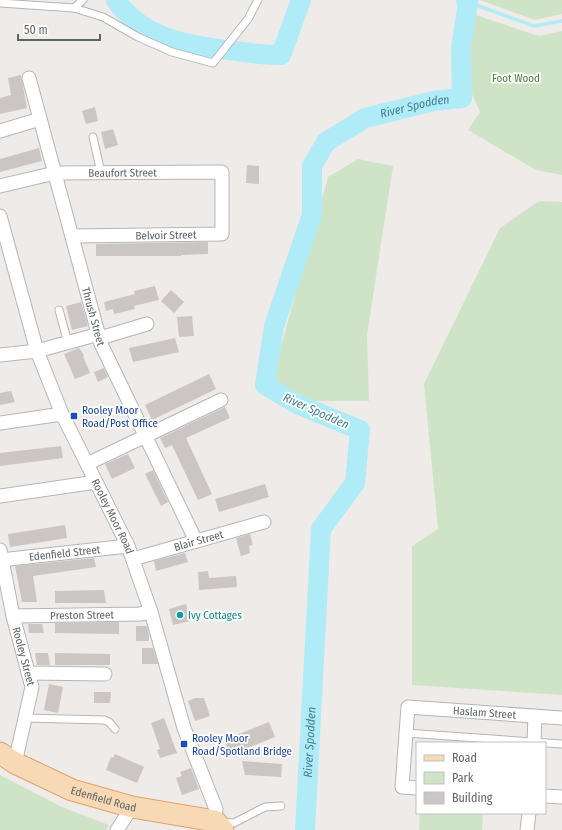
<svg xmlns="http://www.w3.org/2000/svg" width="562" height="830" viewBox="0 0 562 830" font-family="'Fira Sans Condensed',sans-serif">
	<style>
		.green { fill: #cfe4c7 }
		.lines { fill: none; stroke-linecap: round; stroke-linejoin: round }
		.stream { stroke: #b0ecf7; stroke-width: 3.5 }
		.river { stroke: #b0ecf7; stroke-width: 20 }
		.building { fill: #cbc6c4 }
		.lane-casing { stroke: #b2b6b8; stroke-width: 9 }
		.street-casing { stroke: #b2b6b8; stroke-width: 15 }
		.primary-casing { stroke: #e49f6c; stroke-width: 23 }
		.lane { stroke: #fff; stroke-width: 7 }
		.street { stroke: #fff; stroke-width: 13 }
		.primary { stroke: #f7d9b5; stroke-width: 21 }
		.transit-dot { fill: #1a4fb4; stroke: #fff; stroke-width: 1.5 }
		.culture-dot { fill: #0f9aa8; stroke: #fff; stroke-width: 1.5 }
		.labels { text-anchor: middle; stroke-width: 3.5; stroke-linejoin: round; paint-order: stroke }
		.park-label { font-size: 11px; fill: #4d7e3e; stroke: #fff }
		.street-label { font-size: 11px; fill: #5f6466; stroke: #fff }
		.transit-label { font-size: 11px; fill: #164399; stroke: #fff; text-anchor: start }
		.culture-label { font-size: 11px; fill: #0d838f; stroke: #fff; text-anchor: start }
		.water-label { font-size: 12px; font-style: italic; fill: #437e8f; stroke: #fff }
	</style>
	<rect width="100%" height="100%" fill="#efebe8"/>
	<g class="green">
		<path d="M480 0H562V14L535 20Z"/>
		<path d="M473 14 539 36 562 31V175L536 170 468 130 480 112 472 94 469 61Z"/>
		<path d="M358 159 393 166 367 335 369 401H307L270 386 328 177Z"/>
		<path d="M539 201 562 202V695L412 685V546L438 529 424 384 500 228Z"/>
		<path d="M0 775 62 807 109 825 106 830H0Z"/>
		<path d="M420 813H483L482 830H419Z"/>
	</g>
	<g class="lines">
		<path class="stream" d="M468 2 534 26 562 21"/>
		<g class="river">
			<path d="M116 0C139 35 181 44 220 49 241 52 260 55 281 55L301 0"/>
			<path id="s1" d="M305 830 321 529 355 483 360 430 297 404 265 385 274 326 312 215V166L326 142 365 118 434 101 462 98 461 49 468 2 466 0"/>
		</g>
	</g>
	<g class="building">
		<path d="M21 75 27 108 0 114V98L11 95 8 78Z"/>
		<path d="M95 107 98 121 86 124 82 111Z"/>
		<path d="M113 129 118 145 105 149 101 132Z"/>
		<path d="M39 148 42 161 0 172V159Z"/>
		<path d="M247 165 259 166V184L246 183Z"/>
		<path d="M208 242V254L181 255V256H96V244Z"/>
		<path d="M155 286 159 300 134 306 135 309 114 314 113 309 106 311 104 302 135 294 134 291Z"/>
		<path d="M171 290 184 302 174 313 161 301Z"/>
		<path d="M81 302 88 326 72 330 66 306Z"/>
		<path d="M192 316 194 336 179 337 177 317Z"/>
		<path d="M175 338 179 352 133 362 129 348Z"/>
		<path d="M79 348 84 355 83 356 90 373 75 379 64 354Z"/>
		<path d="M104 368 108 377 98 382 94 372Z"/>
		<path d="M209 374 216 389 152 420 145 405Z"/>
		<path d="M11 391 15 402 0 405V393Z"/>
		<path d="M225 407 230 418 186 438 212 494 198 500 172 445 165 448 160 438Z"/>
		<path d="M61 446 63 458 0 466V453Z"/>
		<path d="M128 454 135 468 112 479 105 464Z"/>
		<path d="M153 470 168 502 161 506 145 474Z"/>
		<path d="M265 484 269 497 219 512 215 499Z"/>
		<path d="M65 525 67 538 10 547 8 534Z"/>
		<path d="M250 534 253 545 249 546 250 553 241 556 236 538Z"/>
		<path d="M185 553 188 562 156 571 154 561Z"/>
		<path d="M94 558 96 567 33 576 37 602H22L15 566Z"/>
		<path d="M208 571 209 578 236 576 237 587 199 590 198 572Z"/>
		<path d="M104 590 106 603H55V591Z"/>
		<path d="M186 604 190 621 173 625 169 609Z"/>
		<path d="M119 622V634L55 633V623Z"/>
		<path d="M28 624H42L44 633H29Z"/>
		<path d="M136 626H147L149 635V641H136Z"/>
		<path d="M142 648H153L158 664H142Z"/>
		<path d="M35 653H48L50 665H37Z"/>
		<path d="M55 653 110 654V665H55Z"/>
		<path d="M49 684 63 687 58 713 44 710Z"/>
		<path d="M94 692H111L110 703H94Z"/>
		<path d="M195 698H204L210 716 195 721 188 701Z"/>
		<path d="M164 718 177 753 160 758 157 750 160 749 151 723Z"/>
		<path d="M269 722 275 737 230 755 224 740Z"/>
		<path d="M115 754 144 767 137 783 106 770 111 757 113 758Z"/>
		<path d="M242 761 282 764 281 777 245 775Z"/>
		<path d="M191 768 199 789 182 795 176 778 182 776 180 772Z"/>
	</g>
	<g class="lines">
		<defs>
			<g id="lane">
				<path d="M0 3 74 8 103 17 138 37 172 52 213 63 248 19 258 0"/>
				<path d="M74 8 83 0"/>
				<path d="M93 137 101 173"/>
				<path d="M59 310 68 343"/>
				<path d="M25 718 104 720 109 722 115 729"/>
				<path d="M406 733 562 744"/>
				<path d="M221 822 234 823 265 807 281 806"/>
			</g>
			<g id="street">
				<path id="s2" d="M29 78 101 344 196 541"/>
				<path d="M0 131 40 119"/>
				<path id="s3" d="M0 186 55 173 222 172V234L72 236"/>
				<path id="s4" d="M0 216 37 351 62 414 128 546 151 612 184 728 216 809 215 821"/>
				<path d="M100 338 147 324"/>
				<path d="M0 355 37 351 99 334"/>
				<path d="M0 423 62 414"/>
				<path d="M87 464 221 400"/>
				<path d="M0 496 96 482"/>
				<path id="s5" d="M0 550 13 616 32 687 15 763"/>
				<path id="s6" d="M133 559 264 522"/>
				<path id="s7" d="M0 560 128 546"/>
				<path id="s8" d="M13 616 140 614 151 612"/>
				<path d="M28 673 105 674"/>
				<path d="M534 743 535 716"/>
				<path id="s9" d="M417 788 402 787 408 707 562 718"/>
				<path d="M545 796 562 797"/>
				<path d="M117 830 132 807"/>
				<path d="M527 830 529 813"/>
			</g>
			<g id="primary">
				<path id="s10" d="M0 753 15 763 72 790 132 807 215 821 223 830"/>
			</g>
		</defs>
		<use href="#lane" class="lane-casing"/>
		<use href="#street" class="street-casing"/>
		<use href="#primary" class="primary-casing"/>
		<use href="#lane" class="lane"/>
		<use href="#street" class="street"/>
		<use href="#primary" class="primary"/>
	</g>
	<g class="transit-dot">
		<rect x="70" y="412" width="8" height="8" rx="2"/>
		<rect x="180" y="740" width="8" height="8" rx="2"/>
	</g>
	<circle class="culture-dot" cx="180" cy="615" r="4"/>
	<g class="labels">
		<g class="park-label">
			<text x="516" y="82">Foot Wood</text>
		</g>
		<g class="street-label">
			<text dy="4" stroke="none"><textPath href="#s3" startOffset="124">Beaufort Street</textPath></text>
			<text transform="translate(166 235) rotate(-1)" y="4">Belvoir Street</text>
			<text dy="4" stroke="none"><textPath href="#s2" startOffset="247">Thrush Street</textPath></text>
			<text dy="4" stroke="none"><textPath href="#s4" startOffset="322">Rooley Moor Road</textPath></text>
			<text dy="4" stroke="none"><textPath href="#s6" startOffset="68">Blair Street</textPath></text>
			<text dy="4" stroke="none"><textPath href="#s7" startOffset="65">Edenfield Street</textPath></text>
			<text dy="4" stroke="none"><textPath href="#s8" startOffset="69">Preston Street</textPath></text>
			<text dy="4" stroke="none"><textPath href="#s5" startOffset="109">Rooley Street</textPath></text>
			<text dy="4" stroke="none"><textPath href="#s9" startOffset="172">Haslam Street</textPath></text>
			<text dy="4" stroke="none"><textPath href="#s10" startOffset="114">Edenfield Road</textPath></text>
		</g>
		<g class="transit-label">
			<text x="82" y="414">Rooley Moor<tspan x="82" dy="13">Road/Post Office</tspan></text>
			<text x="192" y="742">Rooley Moor<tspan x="192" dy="13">Road/Spotland Bridge</tspan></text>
		</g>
		<g class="culture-label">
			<text x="188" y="619">Ivy Cottages</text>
		</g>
		<g class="water-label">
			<text dy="4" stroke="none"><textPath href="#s1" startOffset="868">River Spodden</textPath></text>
			<text transform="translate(316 411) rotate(24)" y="4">River Spodden</text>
			<text dy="4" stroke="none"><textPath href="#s1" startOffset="88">River Spodden</textPath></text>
		</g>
	</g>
	<rect x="416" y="742" width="130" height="72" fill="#ffffff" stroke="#bfc1c2"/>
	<rect x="424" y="755" width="20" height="6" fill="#f7d9b5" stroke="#bfc1c2"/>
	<text x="452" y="762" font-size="12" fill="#5f6466">Road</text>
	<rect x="424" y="772" width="20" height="12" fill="#cfe4c7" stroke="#bfc1c2"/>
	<text x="452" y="782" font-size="12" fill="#5f6466">Park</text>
	<rect x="424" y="792" width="20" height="12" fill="#cbc6c4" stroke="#bfc1c2"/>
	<text x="452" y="802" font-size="12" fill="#5f6466">Building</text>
	<path d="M18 34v6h82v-6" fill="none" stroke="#5f6466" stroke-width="2"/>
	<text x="24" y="34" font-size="12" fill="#5f6466" stroke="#ffffff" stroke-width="3" paint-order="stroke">50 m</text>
</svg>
